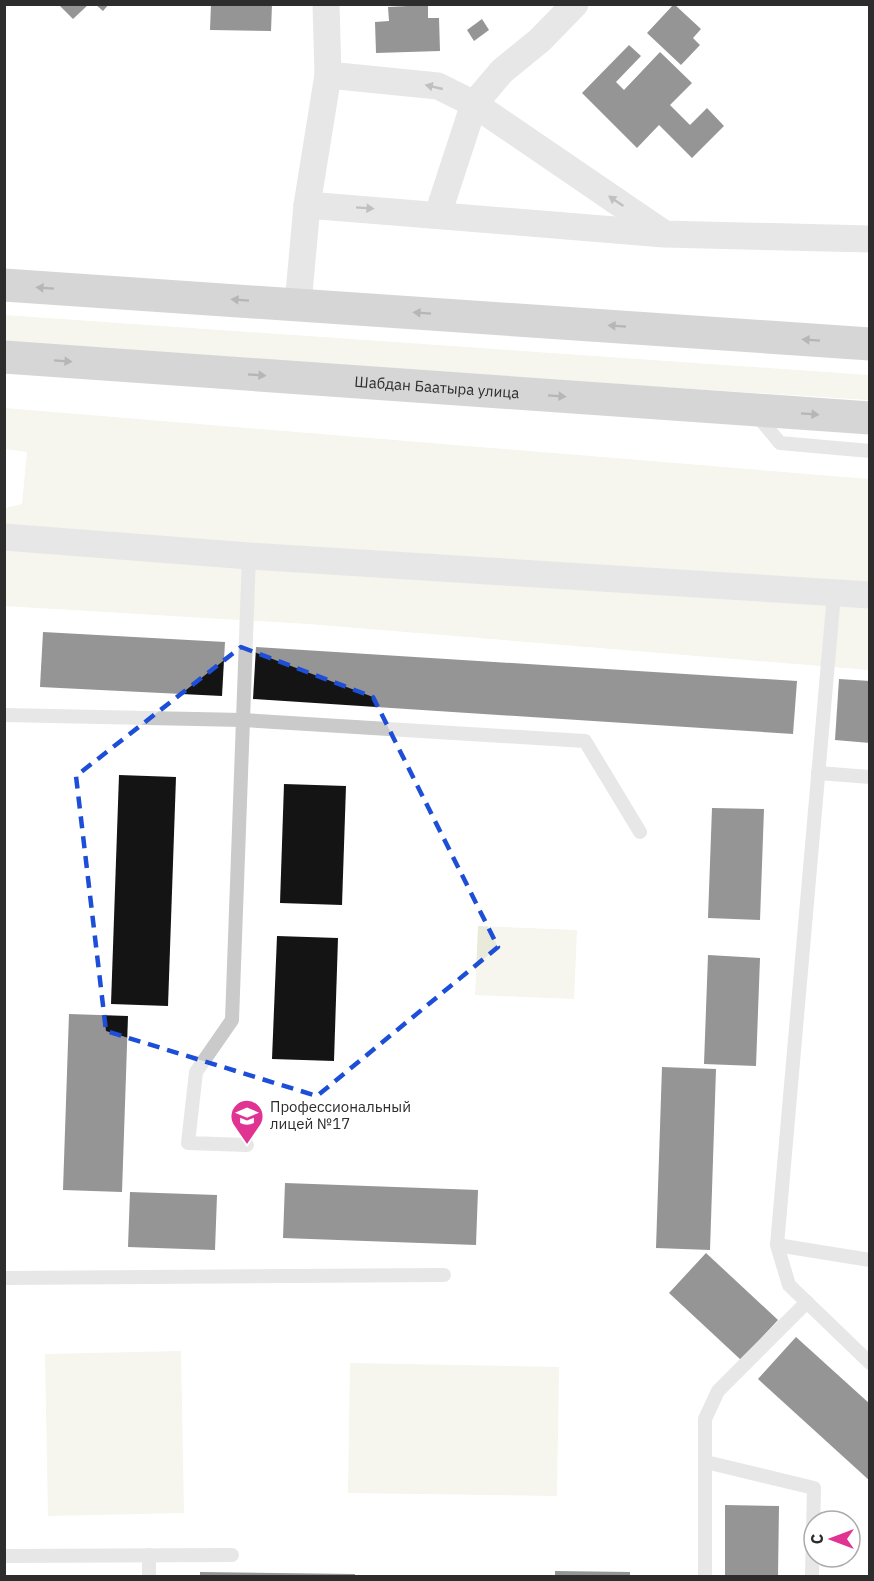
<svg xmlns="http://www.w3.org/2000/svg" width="874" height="1581" viewBox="0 0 874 1581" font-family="'IBM Plex Sans',sans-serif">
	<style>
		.green { fill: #eaeada }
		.building { fill: #141414 }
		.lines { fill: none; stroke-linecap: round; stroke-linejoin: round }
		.service { stroke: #cacaca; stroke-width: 14 }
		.minor { stroke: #cacaca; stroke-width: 27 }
		.primary { stroke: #a5a5a5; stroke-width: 33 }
		.oneway { fill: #747474 }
		.oneway2 { fill: #5d5d5d }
		.marked { fill: none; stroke: #1d4ed8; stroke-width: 4.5; stroke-dasharray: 12 8; stroke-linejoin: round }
		.labels { text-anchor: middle; stroke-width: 6; stroke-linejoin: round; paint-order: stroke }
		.street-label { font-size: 15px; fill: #2d2d2d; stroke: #fff }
		.poi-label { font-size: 15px; fill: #2d2d2d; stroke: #fff; text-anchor: start }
	</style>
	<rect width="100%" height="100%" fill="#fff"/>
	<g class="green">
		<path d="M4 315 869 375V400L310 365 5 343Z"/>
		<path d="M5 408 869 479V670L308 624 5 606V508L22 504 27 452 5 449Z"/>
		<path d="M478 926 577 930 574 999 475 995Z"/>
		<path d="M181 1351 184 1513 48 1516 45 1354Z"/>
		<path d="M350 1363 559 1367 557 1496 348 1493Z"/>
	</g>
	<g class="building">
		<path d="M58 4H89L73 19Z"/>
		<path d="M95 4H109L103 11Z"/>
		<path d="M211 4H272L271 31 210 30Z"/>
		<path d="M674 4 701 29 693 38 700 45 681 65 647 33Z"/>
		<path d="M428 5V18H439L440 51 376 53 375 22 389 21 388 7Z"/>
		<path d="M482 19 489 30 474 41 467 30Z"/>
		<path d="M629 45 641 56 616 82 624 90 660 52 692 83 670 105 690 125 707 108 724 126 692 158 659 125 637 148 582 93Z"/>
		<path d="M43 632 225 642 222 696 40 687Z"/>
		<path d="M256 647 797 681 793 734 253 699Z"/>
		<path d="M839 679 870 681V743L835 740Z"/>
		<path d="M119 775 176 777 168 1006 111 1004Z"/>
		<path d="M284 784 346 786 342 905 280 903Z"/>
		<path d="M712 808 764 809 760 920 708 918Z"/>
		<path d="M277 936 338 938 334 1061 272 1059Z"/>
		<path d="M708 955 760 958 756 1066 704 1064Z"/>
		<path d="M69 1014 128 1016 122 1192 63 1190Z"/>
		<path d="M662 1067 716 1069 710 1250 656 1248Z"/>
		<path d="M285 1183 478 1190 476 1245 283 1238Z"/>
		<path d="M130 1192 217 1195 215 1250 128 1247Z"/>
		<path d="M706 1253 778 1320 741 1360 669 1293Z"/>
		<path d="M796 1337 870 1404V1481L758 1379Z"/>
		<path d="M725 1505 779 1506 778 1576H725Z"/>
		<path d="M555 1571 630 1572V1576H555Z"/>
		<path d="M200 1572 355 1574V1576H200Z"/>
	</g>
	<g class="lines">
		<g class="service">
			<path d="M755 413 780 443 870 451"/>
			<path d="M834 594 777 1245 789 1285 870 1363"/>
			<path d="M4 715 243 720 585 741 640 832"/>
			<path d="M818 773 870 777"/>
			<path d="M247 1145 188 1143 196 1072 232 1020 249 556"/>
			<path d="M777 1245 870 1260"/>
			<path d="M4 1278 444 1275"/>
			<path d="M706 1462 814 1488 812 1576"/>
			<path d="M149 1555V1576"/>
			<path d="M4 1556 232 1555"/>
			<path d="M705 1576V1419L718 1391 807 1302"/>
		</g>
		<g class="minor">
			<path d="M328 75 438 86 474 104 663 233"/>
			<path d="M307 205 664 234 870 239"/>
			<path d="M438 214 474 104 502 71 540 40 575 4"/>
			<path d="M298 304 307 205 328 75 326 4"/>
			<path d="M4 537 249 556 870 595"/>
		</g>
		<g class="primary">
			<path d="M4 285 870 344"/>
			<path id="s1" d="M4 357 870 418"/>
		</g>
	</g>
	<defs><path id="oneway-solid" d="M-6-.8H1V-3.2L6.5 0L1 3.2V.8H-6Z" transform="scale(1.5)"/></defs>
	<g class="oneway">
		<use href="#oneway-solid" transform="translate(434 87) rotate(-167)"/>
		<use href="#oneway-solid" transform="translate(616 201) rotate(-146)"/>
		<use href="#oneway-solid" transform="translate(365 208) rotate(4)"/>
	</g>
	<g class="oneway2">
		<use href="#oneway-solid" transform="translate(45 288) rotate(-176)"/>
		<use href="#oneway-solid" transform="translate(240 300) rotate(-176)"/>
		<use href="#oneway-solid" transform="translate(422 313) rotate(-176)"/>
		<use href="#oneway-solid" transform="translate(617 326) rotate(-176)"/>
		<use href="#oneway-solid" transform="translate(811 340) rotate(-176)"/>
		<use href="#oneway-solid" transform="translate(63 361) rotate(4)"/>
		<use href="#oneway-solid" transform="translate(257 375) rotate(4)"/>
		<use href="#oneway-solid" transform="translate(557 396) rotate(4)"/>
		<use href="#oneway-solid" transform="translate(810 414) rotate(4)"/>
	</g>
	<path d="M0 0H874V1581H0ZM241 647 373 697 498 947 317 1096 106 1031 76 776Z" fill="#fff" fill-opacity=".55" fill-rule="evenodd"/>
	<path class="marked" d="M241 647 373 697 498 947 317 1096 106 1031 76 776Z"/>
	<defs>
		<symbol id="university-pin" viewBox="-11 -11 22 30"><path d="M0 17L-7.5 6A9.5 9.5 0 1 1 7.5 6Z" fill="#e03392" stroke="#fff"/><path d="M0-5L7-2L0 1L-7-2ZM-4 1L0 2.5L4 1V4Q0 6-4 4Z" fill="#fff"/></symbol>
	</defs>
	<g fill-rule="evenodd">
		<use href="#university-pin" x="228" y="1097" width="38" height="52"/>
	</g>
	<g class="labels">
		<g class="street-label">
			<text dy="5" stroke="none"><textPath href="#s1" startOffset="434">Шабдан Баатыра улица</textPath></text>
		</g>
		<g class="poi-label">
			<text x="270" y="1112">Профессиональный<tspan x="270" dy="17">лицей №17</tspan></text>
		</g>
	</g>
	<rect width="874" height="1581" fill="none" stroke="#2d2d2d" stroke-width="12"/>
	<g transform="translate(832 1539) rotate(270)"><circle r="28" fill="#ffffff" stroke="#ababab" stroke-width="1.5"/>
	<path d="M0-4.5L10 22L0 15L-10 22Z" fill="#e03392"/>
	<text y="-9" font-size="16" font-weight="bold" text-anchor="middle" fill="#2d2d2d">С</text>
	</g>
</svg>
